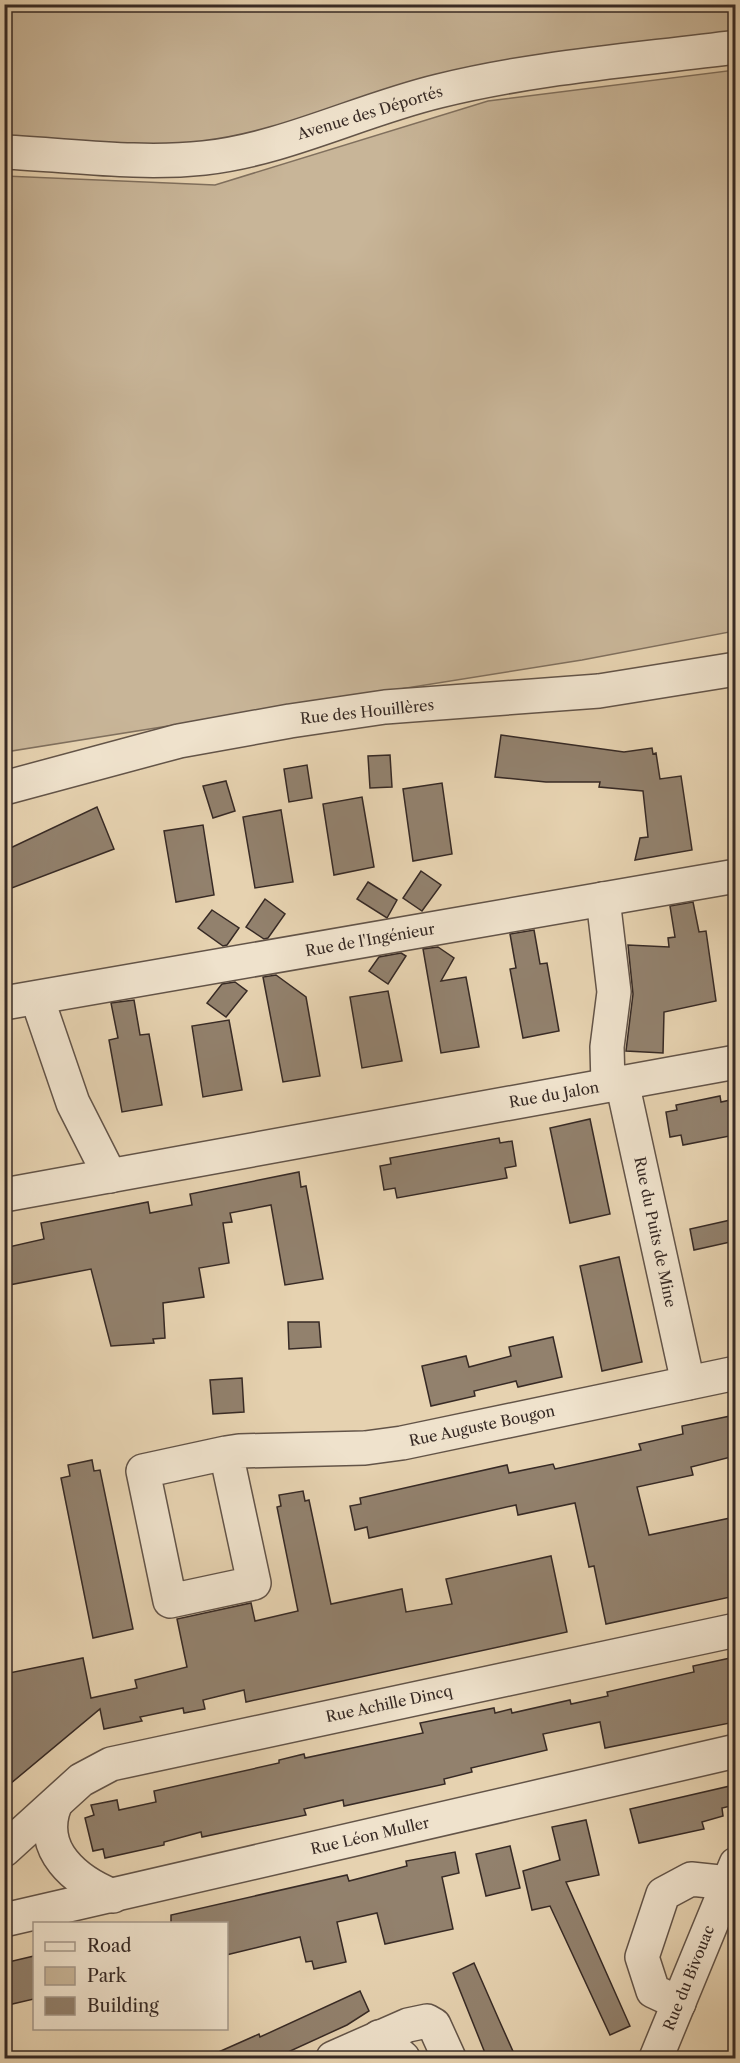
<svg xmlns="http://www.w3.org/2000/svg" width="740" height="2063" viewBox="0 0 740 2063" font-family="'Libre Caslon Text',serif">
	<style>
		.green { fill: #c8b598; stroke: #80705e; stroke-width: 1.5 }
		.building { fill: #92816d; stroke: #372a25; stroke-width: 1.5 }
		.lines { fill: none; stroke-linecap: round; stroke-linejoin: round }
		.minor-casing { stroke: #635448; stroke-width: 36 }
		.minor { stroke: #efe2cc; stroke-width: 33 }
		.labels { text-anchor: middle; stroke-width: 5; stroke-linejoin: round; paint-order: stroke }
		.street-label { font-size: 15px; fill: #372a25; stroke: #efe2cc }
	</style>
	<rect width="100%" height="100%" fill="#e6d2b0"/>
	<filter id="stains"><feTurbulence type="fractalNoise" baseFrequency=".00333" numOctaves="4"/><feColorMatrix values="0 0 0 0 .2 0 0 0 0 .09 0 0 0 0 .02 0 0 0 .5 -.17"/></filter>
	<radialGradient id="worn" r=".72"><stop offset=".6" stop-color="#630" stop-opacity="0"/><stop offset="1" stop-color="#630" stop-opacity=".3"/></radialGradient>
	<g class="green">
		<path d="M5 5H735V32L200 146 5 141Z"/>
		<path d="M735 70V631L582 660 5 752V176L215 185 488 101Z"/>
	</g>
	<g class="building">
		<path d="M501 735 624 752 652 748 653 754 656 753 660 779 681 776 692 850 635 860 640 838 648 837 643 791 599 787 600 782H546L495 777Z"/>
		<path d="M390 755 392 787 370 788 368 756Z"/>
		<path d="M307 765 312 798 289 802 284 769Z"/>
		<path d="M226 781 235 811 213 818 203 786Z"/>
		<path d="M442 783 452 854 413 861 403 789Z"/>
		<path d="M362 797 374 867 334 875 323 804Z"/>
		<path d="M97 807 114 849 4 891V851Z"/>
		<path d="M281 810 293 882 255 888 243 817Z"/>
		<path d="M203 825 214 895 176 902 164 831Z"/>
		<path d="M421 871 441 885 422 911 403 898Z"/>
		<path d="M368 882 397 900 387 918 357 899Z"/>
		<path d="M265 899 285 914 268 938 264 939 246 927Z"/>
		<path d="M693 902 699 932 706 931 716 1001 664 1012 663 1053 626 1051 633 994 628 945 669 947 668 938 675 937 670 906Z"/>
		<path d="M212 910 239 928 227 945 223 946 198 928Z"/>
		<path d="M534 930 540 964 547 963 559 1031 523 1038 510 969 516 968 510 934Z"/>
		<path d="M438 947 454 958 441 981 466 977 479 1047 441 1053 423 949Z"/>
		<path d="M401 953 406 956 388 984 369 971 379 957Z"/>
		<path d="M276 975 306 997 320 1076 283 1082 263 977Z"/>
		<path d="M235 982 247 991 226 1017 207 1003 222 984Z"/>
		<path d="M388 991 402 1061 362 1068 350 997Z"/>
		<path d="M134 1000 140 1035 149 1034 162 1105 122 1112 109 1040 118 1038 111 1003Z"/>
		<path d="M229 1020 242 1090 203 1097 192 1026Z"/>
		<path d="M720 1096 721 1102 735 1099V1135L683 1145 681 1135 670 1137 666 1112 677 1110 676 1105Z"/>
		<path d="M590 1119 610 1214 570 1223 550 1128Z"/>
		<path d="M499 1138 500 1143 512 1141 516 1166 505 1168 507 1178 397 1198 395 1188 384 1190 380 1166 391 1164 390 1158Z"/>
		<path d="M299 1172 301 1187 306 1186 323 1279 285 1285 271 1205 230 1213 232 1222 223 1223 229 1263 199 1268 204 1297 163 1303 165 1338 153 1339 154 1343 111 1346 91 1269 4 1286V1248L44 1239 41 1223 148 1202 150 1213 192 1205 190 1194Z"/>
		<path d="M735 1219V1241L694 1250 690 1229Z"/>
		<path d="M619 1257 642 1362 602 1371 580 1266Z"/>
		<path d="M288 1322H319L321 1347 289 1349Z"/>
		<path d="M553 1337 562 1377 518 1387 516 1381 474 1391 475 1396 431 1406 422 1366 466 1356 469 1367 511 1356 509 1347Z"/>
		<path d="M242 1378 244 1412 213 1414 210 1380Z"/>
		<path d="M735 1415V1456L691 1467 693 1475 637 1487 649 1535 735 1517V1596L606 1624 594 1566 589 1567 575 1503 518 1515 516 1505 369 1538 367 1527 355 1530 350 1506 361 1504 360 1498 507 1465 509 1473 553 1464 555 1469 605 1458 641 1450 639 1444 683 1434 682 1426Z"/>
		<path d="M92 1460 94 1471 100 1470 133 1629 93 1638 61 1478 70 1476 68 1465Z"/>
		<path d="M303 1491 305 1501 309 1500 331 1604 402 1589 406 1612 452 1604 446 1579 551 1556 567 1632 246 1702 244 1690 203 1700 205 1709 184 1713 183 1708 140 1717 142 1721 104 1729 100 1709 4 1789V1674L83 1658 91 1698 137 1688 135 1680 187 1667 177 1619 251 1603 255 1621 298 1611 277 1507 281 1506 279 1495Z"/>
		<path d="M735 1657V1722L605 1748 600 1722 543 1734 547 1750 471 1768 472 1772 444 1779 445 1784 344 1806 343 1800 304 1809 306 1815 202 1837 201 1832 164 1842V1845L105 1858 103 1849 93 1851 85 1818 94 1815 91 1805 117 1800 119 1810 156 1802 154 1791 279 1763V1760L304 1754 305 1758 423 1733 420 1723 494 1708 495 1713 511 1709 512 1713 570 1700 571 1704 608 1696 607 1692 694 1672 693 1666Z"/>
		<path d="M730 1786 735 1805 722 1808 723 1816 702 1822 704 1829 639 1843 630 1809Z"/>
		<path d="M586 1820 599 1875 566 1882 630 2026 610 2035 550 1906 532 1910 523 1871 560 1860 552 1827Z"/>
		<path d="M510 1846 520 1888 486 1896 476 1854Z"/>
		<path d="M455 1852 459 1873 442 1877 453 1929 385 1944 377 1913 337 1922 346 1962 314 1969 312 1961 306 1962 300 1937 226 1955V1923H171V1915L347 1875 349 1881 407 1866 406 1861Z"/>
		<path d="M34 1956V1999L8 2005 4 1963Z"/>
		<path d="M474 1963 499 2020 516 2058H487L453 1973Z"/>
		<path d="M360 1991 369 2011 347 2025 275 2058H205L259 2034 260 2037Z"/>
	</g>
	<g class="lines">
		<defs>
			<g id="minor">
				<path d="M4 152C71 155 137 165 204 158 285 149 360 110 439 91 536 67 637 60 736 47"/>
				<path d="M4 788 179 741 290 721 385 707 599 691 736 669"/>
				<path d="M603 899 614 992 607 1047 608 1085"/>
				<path d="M37 998 73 1103 110 1176"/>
				<path d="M4 1003 736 876"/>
				<path d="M622 1082 688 1383"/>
				<path d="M4 1195 736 1062"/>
				<path d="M226 1453 254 1583 170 1601 143 1471 226 1453 239 1451 365 1448 402 1443 736 1373"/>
				<path d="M55 1805C37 1850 76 1881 113 1896"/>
				<path d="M4 1850 81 1780 111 1764 736 1630"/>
				<path d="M4 1920 736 1751"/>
				<path d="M679 2003 653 1991 642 1957 663 1894 691 1879 729 1883"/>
				<path d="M379 2037 403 2058"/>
				<path d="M333 2058 408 2025 427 2021 434 2025 449 2058"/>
				<path d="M656 2058 736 1864"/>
			</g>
		</defs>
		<use href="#minor" class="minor-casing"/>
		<use href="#minor" class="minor"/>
	</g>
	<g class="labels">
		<g class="street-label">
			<text transform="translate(370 113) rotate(-17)" y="5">Avenue des Déportés</text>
			<text transform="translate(367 712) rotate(-6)" y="5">Rue des Houillères</text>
			<text transform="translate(370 940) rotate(-10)" y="5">Rue de l'Ingénieur</text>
			<text transform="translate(554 1095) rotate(-10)" y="5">Rue du Jalon</text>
			<text transform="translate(655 1232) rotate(78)" y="5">Rue du Puits de Mine</text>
			<text transform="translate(482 1426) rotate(-12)" y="5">Rue Auguste Bougon</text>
			<text transform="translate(389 1704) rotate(-12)" y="5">Rue Achille Dincq</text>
			<text transform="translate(370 1836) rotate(-13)" y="5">Rue Léon Muller</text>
			<text transform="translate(689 1978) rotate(-68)" y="5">Rue du Bivouac</text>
		</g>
	</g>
	<rect width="740" height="2063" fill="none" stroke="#e6d2b0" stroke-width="24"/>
	<rect x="6" y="6" width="728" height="2051" fill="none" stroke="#372a25" stroke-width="3"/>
	<rect x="12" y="12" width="716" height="2039" fill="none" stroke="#372a25" stroke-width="1.5"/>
	<rect x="33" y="1922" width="195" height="108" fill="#efe2cc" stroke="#a59889" stroke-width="1.5"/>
	<rect x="45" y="1942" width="30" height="9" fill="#efe2cc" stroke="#a59889" stroke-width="1.5"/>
	<text x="87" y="1952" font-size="18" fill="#372a25">Road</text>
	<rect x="45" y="1967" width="30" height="18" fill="#c8b598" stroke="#a59889" stroke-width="1.5"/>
	<text x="87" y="1982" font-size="18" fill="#372a25">Park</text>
	<rect x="45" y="1997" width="30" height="18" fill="#92816d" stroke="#a59889" stroke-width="1.5"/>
	<text x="87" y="2012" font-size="18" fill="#372a25">Building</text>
	<rect width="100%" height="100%" filter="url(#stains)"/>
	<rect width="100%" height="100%" fill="url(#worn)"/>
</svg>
